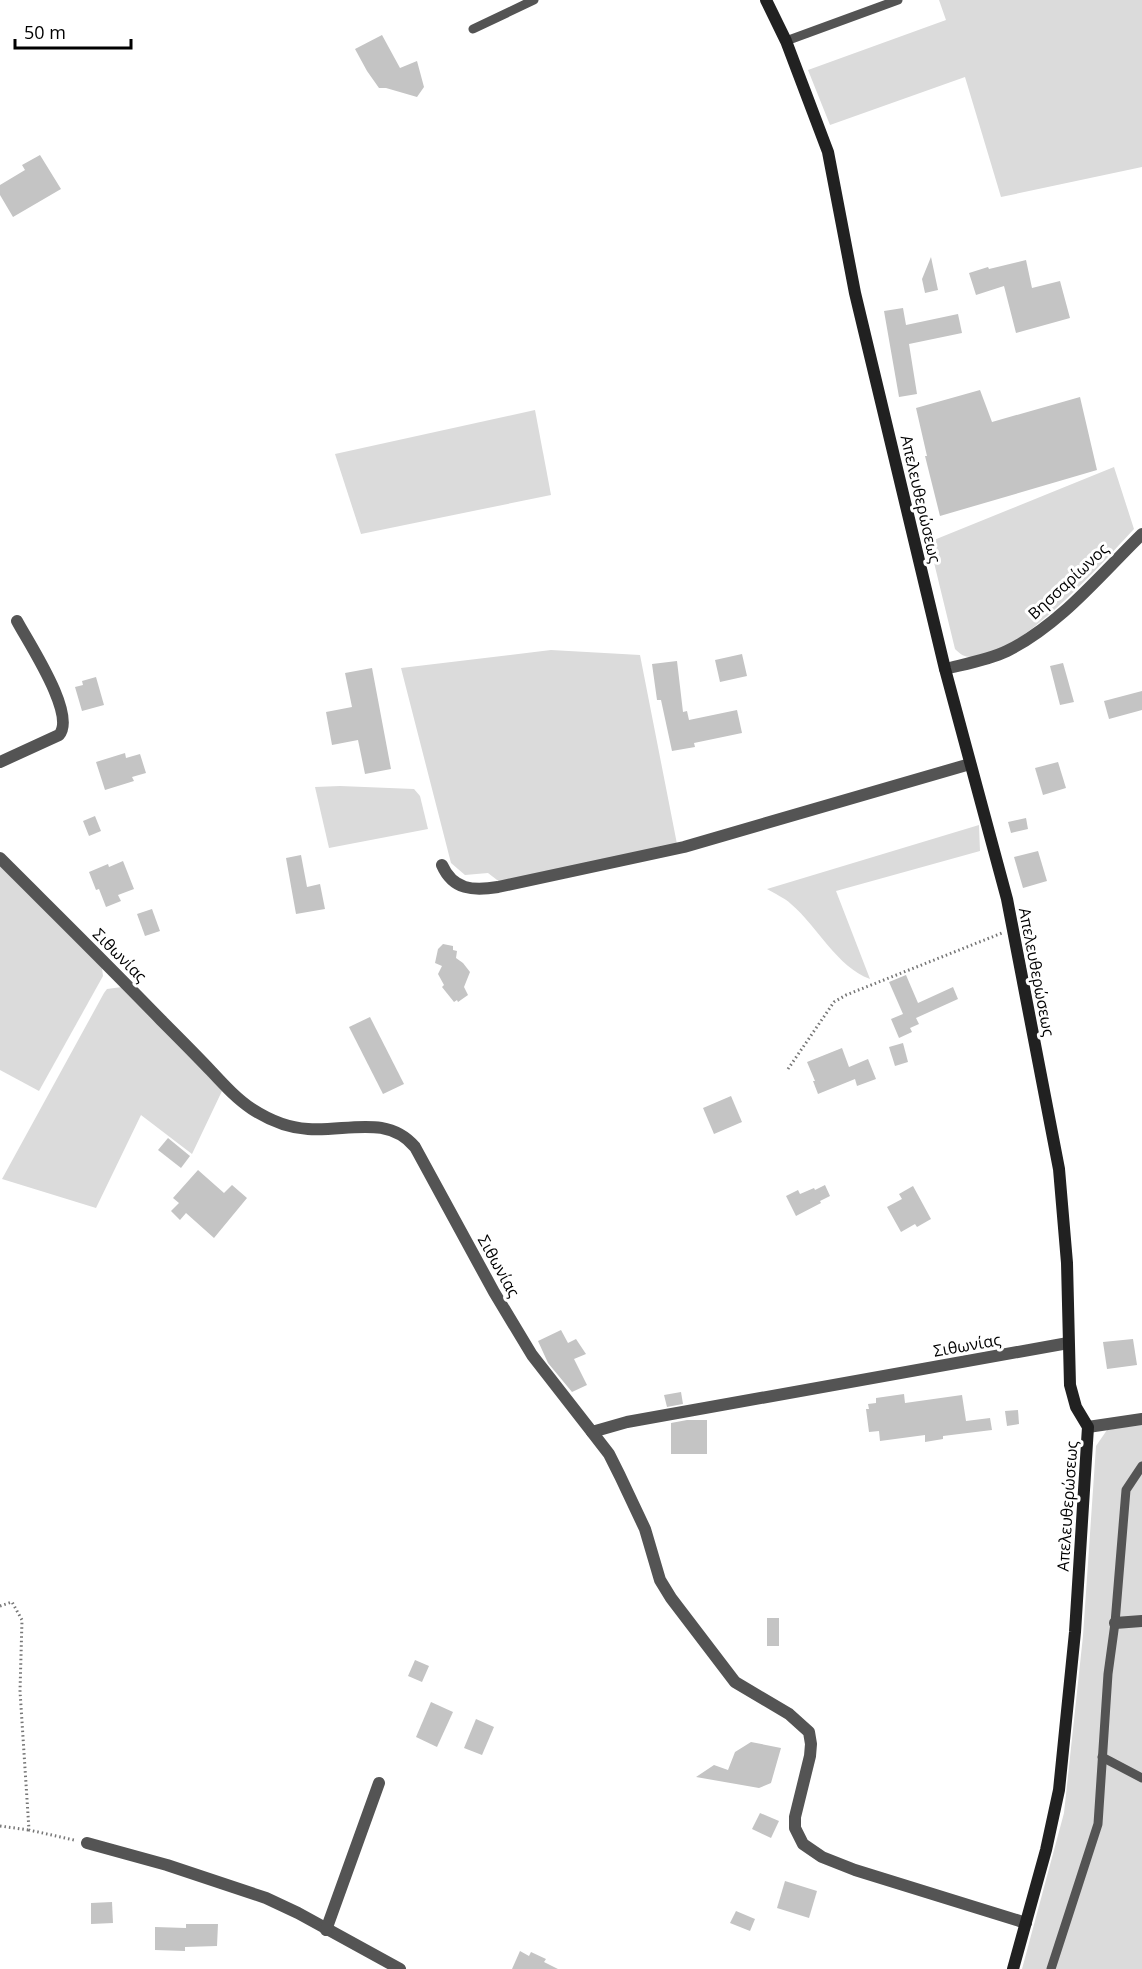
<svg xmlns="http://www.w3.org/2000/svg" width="1142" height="1969" viewBox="0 0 1142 1969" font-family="'Open Sans',sans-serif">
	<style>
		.green { fill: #dbdbdb }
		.building { fill: #c4c4c4 }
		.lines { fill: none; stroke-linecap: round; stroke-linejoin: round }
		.path { stroke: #767676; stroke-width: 3; stroke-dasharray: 1.5 3; stroke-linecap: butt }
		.lane { stroke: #545454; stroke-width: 9 }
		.street { stroke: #545454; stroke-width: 12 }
		.secondary { stroke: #212121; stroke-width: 12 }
		.labels { text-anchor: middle; stroke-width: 6; stroke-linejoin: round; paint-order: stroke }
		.street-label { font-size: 16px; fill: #000; stroke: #fff }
	</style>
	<rect width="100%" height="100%" fill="#fff"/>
	<g class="green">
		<path d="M939 0H1142V167L1001 197 965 77 830 125 808 70 946 20Z"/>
		<path d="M535 410 551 495 361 534 335 454Z"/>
		<path d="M1114 467 1134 529C1104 561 1016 661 971 657 964 657 960 654 955 649L929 542Z"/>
		<path d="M551 650 640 655 677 844 501 883 488 873 465 875 451 863 401 668Z"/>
		<path d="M340 786 414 789 420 796 428 829 329 848 315 787Z"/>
		<path d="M979 825 980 851 836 891 870 979C837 967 818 927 791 904 785 898 775 894 767 889Z"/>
		<path d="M0 866 102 968 103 976 39 1091 0 1070Z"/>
		<path d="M122 987 155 1019 222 1091 192 1154 141 1115 96 1208 2 1179 104 993 107 989Z"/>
		<path d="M1142 1424V1969H1022L1064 1813 1083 1636 1096 1446 1107 1430Z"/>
	</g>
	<g class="building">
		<path d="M382 35 400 68 417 61 424 87 417 97 386 88H379L367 71 355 49Z"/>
		<path d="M40 155 61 189 13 217 0 195V185L25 170 22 165Z"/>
		<path d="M931 257 938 290 925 293 922 279Z"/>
		<path d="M1026 260 1032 288 1060 281 1070 318 1016 333 1004 286 976 295 969 273 988 267 989 269Z"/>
		<path d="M903 308 906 325 958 314 962 333 909 344 917 394 899 397 884 311Z"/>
		<path d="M980 390 992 422 1080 397 1097 470 940 516 925 456H927L916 408Z"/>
		<path d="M742 654 747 676 720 682 715 660Z"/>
		<path d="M677 661 683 712 687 711 689 720 737 710 742 733 694 743 695 747 672 751 661 700H657L652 664Z"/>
		<path d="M1063 663 1074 702 1060 705 1050 666Z"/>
		<path d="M372 668 391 769 365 774 358 740 332 745 326 712 352 707 345 673Z"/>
		<path d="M96 677 104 705 82 711 75 687 83 685 82 681Z"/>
		<path d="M1142 691V710L1109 719 1104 701Z"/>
		<path d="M125 753 126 758 140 754 146 773 132 777 134 781 105 790 96 762Z"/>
		<path d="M1058 762 1066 788 1043 795 1035 768Z"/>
		<path d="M95 816 101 831 89 836 83 821Z"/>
		<path d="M1026 818 1028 829 1011 833 1008 822Z"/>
		<path d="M1038 851 1047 881 1023 888 1014 857Z"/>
		<path d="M301 855 307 887 320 884 325 909 296 914 286 858Z"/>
		<path d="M123 861 134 889 118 895 121 901 106 907 99 889 96 890 89 872 108 864 109 867Z"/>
		<path d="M152 909 160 931 145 936 137 914Z"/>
		<path d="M443 944 453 946V950L457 951 456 958 463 963 470 972 464 987 468 995 458 1002 457 1000 454 1002 442 987 444 985 438 974 442 966 435 963 438 949Z"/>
		<path d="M906 975 918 1003 953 987 958 999 916 1018 919 1024 910 1028 912 1032 899 1038 891 1019 903 1014 889 982Z"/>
		<path d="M370 1017 404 1084 383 1094 349 1027Z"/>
		<path d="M903 1043 908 1062 895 1066 889 1047Z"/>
		<path d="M842 1048 849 1067 868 1059 876 1079 857 1086 855 1079 818 1094 813 1081H815L807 1062Z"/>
		<path d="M731 1096 742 1122 714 1134 703 1108Z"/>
		<path d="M168 1138 190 1156 181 1168 158 1150Z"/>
		<path d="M198 1170 224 1193 232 1185 247 1198 214 1238 186 1213 180 1220 171 1211 179 1203 173 1198Z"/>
		<path d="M825 1185 830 1196 820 1201 821 1203 796 1216 786 1196 798 1190 800 1194 814 1188 815 1190Z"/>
		<path d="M913 1186 931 1219 917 1227 915 1224 901 1232 887 1207 902 1199 899 1194Z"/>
		<path d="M561 1330 568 1343 576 1339 586 1354 574 1359 587 1385 572 1392 548 1363 538 1341Z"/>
		<path d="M1133 1339 1137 1365 1107 1369 1103 1342Z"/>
		<path d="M681 1392 683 1404 667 1407 664 1395Z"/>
		<path d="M904 1394 905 1403 962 1395 966 1421 990 1418 992 1430 943 1436V1439L925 1442V1435L880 1441 879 1431 869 1432 866 1409H869L868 1404 876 1403V1398Z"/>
		<path d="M1018 1410 1019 1424 1007 1426 1005 1411Z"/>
		<path d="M687 1420H707V1454H671V1423Z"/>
		<rect x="767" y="1618" width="12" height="28"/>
		<path d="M415 1660 429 1666 422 1682 408 1676Z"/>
		<path d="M431 1702 453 1712 437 1747 416 1737Z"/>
		<path d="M476 1719 494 1727 482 1755 464 1748Z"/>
		<path d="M751 1742 781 1748 771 1783 759 1788 696 1777 714 1765 728 1770 735 1752Z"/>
		<path d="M760 1813 779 1821 771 1838 752 1829Z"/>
		<path d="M785 1881 817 1891 809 1918 777 1908Z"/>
		<path d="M112 1902 113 1923 91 1924V1903Z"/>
		<path d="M736 1911 755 1919 750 1931 730 1923Z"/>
		<path d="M186 1924H218L217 1946 185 1947V1951L155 1950V1927L186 1928Z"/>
		<path d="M520 1951 529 1956 531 1952 546 1959 544 1962 558 1969H512Z"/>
	</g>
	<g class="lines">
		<g class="path">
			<path d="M788 1069 834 1002 846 995 1002 933"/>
			<path d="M0 1606 12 1602 22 1620 20 1691 29 1830 74 1840"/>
			<path d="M0 1826 29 1830"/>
		</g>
		<g class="lane">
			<path d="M473 29 534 0"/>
			<path d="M786 41 898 0"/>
			<path d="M1102 1757 1142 1778"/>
			<path d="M1051 1969 1098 1824 1108 1674 1115 1623 1126 1490 1142 1466"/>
		</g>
		<g class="street">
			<path d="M945 669C965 664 988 660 1007 651 1060 625 1100 575 1142 534"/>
			<path d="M0 762 59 735C77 715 28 642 17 621"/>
			<path d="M0 858C54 912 108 965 161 1020 178 1037 196 1055 212 1072 225 1086 237 1099 252 1109 269 1120 288 1128 308 1129 346 1132 387 1114 415 1147L494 1292 532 1355 592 1432 627 1422 1068 1343"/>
			<path d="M442 865C453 890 473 891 498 887L684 847 970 764"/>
			<path d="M1088 1427 1142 1419"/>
			<path d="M592 1432 609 1454 620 1476 645 1529 660 1580 671 1598 735 1682 789 1714 809 1732 811 1744 810 1756 795 1817V1828L803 1844 822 1857 855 1870 1026 1923"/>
			<path d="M1115 1623 1142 1621"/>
			<path d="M87 1843 167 1865 266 1898 298 1913 400 1969"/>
			<path d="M326 1930 379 1783"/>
		</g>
		<path class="secondary" d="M766 0 786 41 828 152 855 293 945 669 1007 899 1059 1169 1067 1263 1070 1385 1076 1407 1088 1427 1075 1632 1059 1790 1046 1850 1013 1969"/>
	</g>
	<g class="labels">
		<g class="street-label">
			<text transform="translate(921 499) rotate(77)" y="6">Απελευθερώσεως</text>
			<text transform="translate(1068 581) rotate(-43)" y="6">Βησσαρίωνος</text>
			<text transform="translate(120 955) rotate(45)" y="6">Σιθωνίας</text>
			<text transform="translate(1037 972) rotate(79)" y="6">Απελευθερώσεως</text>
			<text transform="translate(499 1266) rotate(61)" y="6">Σιθωνίας</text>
			<text transform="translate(967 1345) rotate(-10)" y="6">Σιθωνίας</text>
			<text transform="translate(1067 1506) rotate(-86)" y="6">Απελευθερώσεως</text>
		</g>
	</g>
	<path d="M15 39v9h116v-9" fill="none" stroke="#000000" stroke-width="3"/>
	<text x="24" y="39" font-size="18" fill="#000000" stroke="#ffffff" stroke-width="4.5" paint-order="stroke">50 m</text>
</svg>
